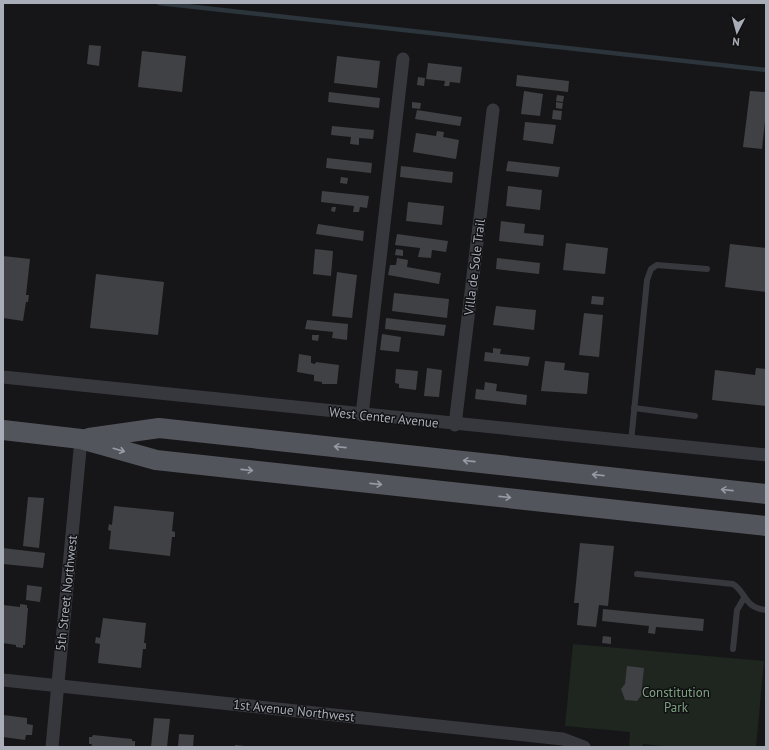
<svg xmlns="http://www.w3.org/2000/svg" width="769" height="750" viewBox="0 0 769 750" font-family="'PT Sans',sans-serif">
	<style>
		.green { fill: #1e261f }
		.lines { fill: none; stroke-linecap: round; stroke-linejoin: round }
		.stream { stroke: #2c353c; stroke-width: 4.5 }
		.building { fill: #404145 }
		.service { stroke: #37383d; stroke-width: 6 }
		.minor { stroke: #37383d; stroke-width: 13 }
		.primary { stroke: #53555c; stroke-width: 20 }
		.oneway { stroke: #979ba6 }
		.labels { text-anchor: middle; stroke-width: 3; stroke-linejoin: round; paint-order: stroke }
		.street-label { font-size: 13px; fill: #a8adb8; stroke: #111113 }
		.park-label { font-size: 13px; fill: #7fa381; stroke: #111113 }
	</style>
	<rect width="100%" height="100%" fill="#161618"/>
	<path class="green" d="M573 644 764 661 756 747H673L643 744V747H629L630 732 565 726Z"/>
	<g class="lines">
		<path class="stream" d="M159 3 766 70"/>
	</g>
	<g class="building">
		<path d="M89 45 101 46 99 66 87 64Z"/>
		<path d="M142 51 186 56 182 92 138 87Z"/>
		<path d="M337 56 380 61 377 88 334 83Z"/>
		<path d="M428 63 462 67 460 83 450 82 449 86H444L445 81 426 79Z"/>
		<path d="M517 75 569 81 568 92 516 86Z"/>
		<path d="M418 77 425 78 424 86 417 85Z"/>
		<path d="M524 91 543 94 540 116 521 114Z"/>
		<path d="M750 91 766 92V112L762 149 743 147Z"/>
		<path d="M329 92 380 98 379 108 328 102Z"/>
		<path d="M557 95 564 96 563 102 556 101Z"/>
		<path d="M412 102 421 103 420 109 412 108Z"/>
		<path d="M556 102 563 103 562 109 556 108Z"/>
		<path d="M417 110 462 117 460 126 415 119Z"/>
		<path d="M553 110 562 111 561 120 552 119Z"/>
		<path d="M525 122 556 125 553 144 523 140Z"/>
		<path d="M332 126 374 130 373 139 359 138V145L350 144 351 137 331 135Z"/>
		<path d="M437 131 444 132 443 137 459 140 456 159 413 152 416 133 436 136Z"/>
		<path d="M327 158 372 163 371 173 326 168Z"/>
		<path d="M508 161 560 167 558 177 506 171Z"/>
		<path d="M401 166 453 172 452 183 400 177Z"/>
		<path d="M341 177 348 178 347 184 340 183Z"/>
		<path d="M508 186 542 190 540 210 506 206Z"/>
		<path d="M322 191 369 196 367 208 360 207 359 212H353L354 206 321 202Z"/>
		<path d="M408 202 444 206 442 225 406 221Z"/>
		<path d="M332 207H336L335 212 331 211Z"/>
		<path d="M501 221 525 224 524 233 544 235 543 246 499 241Z"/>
		<path d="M318 224 364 231 363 241 316 234Z"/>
		<path d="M397 234 448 241 446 252 432 250 431 258 418 257 420 248 395 245Z"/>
		<path d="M566 243 608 248 605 274 563 270Z"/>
		<path d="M730 244 766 248V292L725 287Z"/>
		<path d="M315 249 333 251 331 276 313 274Z"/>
		<path d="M396 249 403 250V256L395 255Z"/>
		<path d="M3 256 30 259 26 295H29L28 302H26L23 321 3 318Z"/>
		<path d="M397 258 408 260 407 267 441 273 439 284 388 275 390 265H396Z"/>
		<path d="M497 258 540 263 539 274 496 269Z"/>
		<path d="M337 272 357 275 352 318 332 316Z"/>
		<path d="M96 274 164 282 158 335 90 328Z"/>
		<path d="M394 293 449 299 447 318 392 311Z"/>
		<path d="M592 296 604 297 603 305 591 304Z"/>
		<path d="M496 306 536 310 534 330 493 325Z"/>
		<path d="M584 313 603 315 599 357 579 355Z"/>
		<path d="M386 318 446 325 444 336 385 329Z"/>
		<path d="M307 320 348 324 347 340 332 338 333 332 305 329Z"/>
		<path d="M382 334 401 337 399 352 380 350Z"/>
		<path d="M312 335H319L318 341 312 340Z"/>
		<path d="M493 348 501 349 500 354 530 357 528 366 484 361 485 352 493 353Z"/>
		<path d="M299 354 311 356V363L315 364 316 362 339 365 337 384H322V382L314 381V375L297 372Z"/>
		<path d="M545 361 565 363 564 370 589 373 587 394 541 391Z"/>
		<path d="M427 368 442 370 439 397 424 396Z"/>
		<path d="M756 368 766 369V406L712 400 715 370 755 375Z"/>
		<path d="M396 369 418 371 416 390 399 388V384L395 383Z"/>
		<path d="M485 382 497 384 496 391 527 395 526 405 475 399 476 389 484 390Z"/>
		<path d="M28 497 44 498 39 548 23 546Z"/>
		<path d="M114 506 174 512 172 531 175 532V537H172L170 556 109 549 111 531 108 530 109 524 112 525Z"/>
		<path d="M580 543 614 546 608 606 599 605 596 627 577 625 579 603H574Z"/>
		<path d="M3 548 45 553 43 568 3 564Z"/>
		<path d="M27 585 42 587 40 602 26 600Z"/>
		<path d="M20 604 27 605V608H28L25 645H23V648L16 647V645L3 643V605L20 607Z"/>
		<path d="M603 609 704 619 703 631 656 627 655 634 648 633 649 626 602 621Z"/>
		<path d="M103 618 146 623 144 643H146V649H143L141 668 98 663 100 644 95 643 96 637 100 638Z"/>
		<path d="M603 636 611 637V644L602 643Z"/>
		<path d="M627 666 644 668 642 687 644 692 637 701 625 700 621 689 625 684Z"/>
		<path d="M3 715 27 718V724L33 725 32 735H26L25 740 3 737Z"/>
		<path d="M154 718 170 719 167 747H151Z"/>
		<path d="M179 734 194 735 193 747H178Z"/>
		<path d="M93 735 132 739V741H135V747H91L92 744H89V737H92Z"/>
		<path d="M235 745 245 746V747H235Z"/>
	</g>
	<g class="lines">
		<g class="service">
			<path d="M634 408 695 416"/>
			<path d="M631 442 647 280 651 269 657 265 707 269"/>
			<path d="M637 574 733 584C747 593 743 607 766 610"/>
			<path d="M733 649 737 610 744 598"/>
		</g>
		<g class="minor">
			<path d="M3 377 766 455"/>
			<path d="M362 415 403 59"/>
			<path d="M455 425 493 110"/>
			<path d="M3 680 563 739 584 747"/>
			<path d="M52 747 81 439"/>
		</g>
		<g class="primary">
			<path d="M3 430 81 439 156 460 766 526"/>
			<path d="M89 438 159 428 766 494"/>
		</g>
	</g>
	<defs><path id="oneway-shaft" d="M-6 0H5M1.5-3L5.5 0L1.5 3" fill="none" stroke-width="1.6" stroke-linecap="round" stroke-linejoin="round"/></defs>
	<g class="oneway">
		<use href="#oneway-shaft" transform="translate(340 447) rotate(-174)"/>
		<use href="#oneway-shaft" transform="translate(119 450) rotate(16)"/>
		<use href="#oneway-shaft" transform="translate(469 461) rotate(-174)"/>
		<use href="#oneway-shaft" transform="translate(247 470) rotate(6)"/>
		<use href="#oneway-shaft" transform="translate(598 475) rotate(-174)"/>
		<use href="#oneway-shaft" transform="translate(376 484) rotate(6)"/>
		<use href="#oneway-shaft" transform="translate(727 490) rotate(-174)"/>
		<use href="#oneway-shaft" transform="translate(505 497) rotate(6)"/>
	</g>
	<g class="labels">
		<g class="street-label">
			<text transform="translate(474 267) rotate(-83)" y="5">Villa de Sole Trail</text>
			<text transform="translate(384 417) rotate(6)" y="5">West Center Avenue</text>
			<text transform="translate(66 593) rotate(-84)" y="5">5th Street Northwest</text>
			<text transform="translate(294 710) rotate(6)" y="5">1st Avenue Northwest</text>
		</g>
		<g class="park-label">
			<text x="676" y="697">Constitution<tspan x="676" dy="15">Park</tspan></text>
		</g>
	</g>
	<rect width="769" height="750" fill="none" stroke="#a8adb8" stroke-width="8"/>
	<g transform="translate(737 32) rotate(186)" stroke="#111113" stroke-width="3" paint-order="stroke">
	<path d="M0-3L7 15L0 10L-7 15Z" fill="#a8adb8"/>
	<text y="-6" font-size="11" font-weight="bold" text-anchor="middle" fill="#a8adb8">N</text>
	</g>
</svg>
